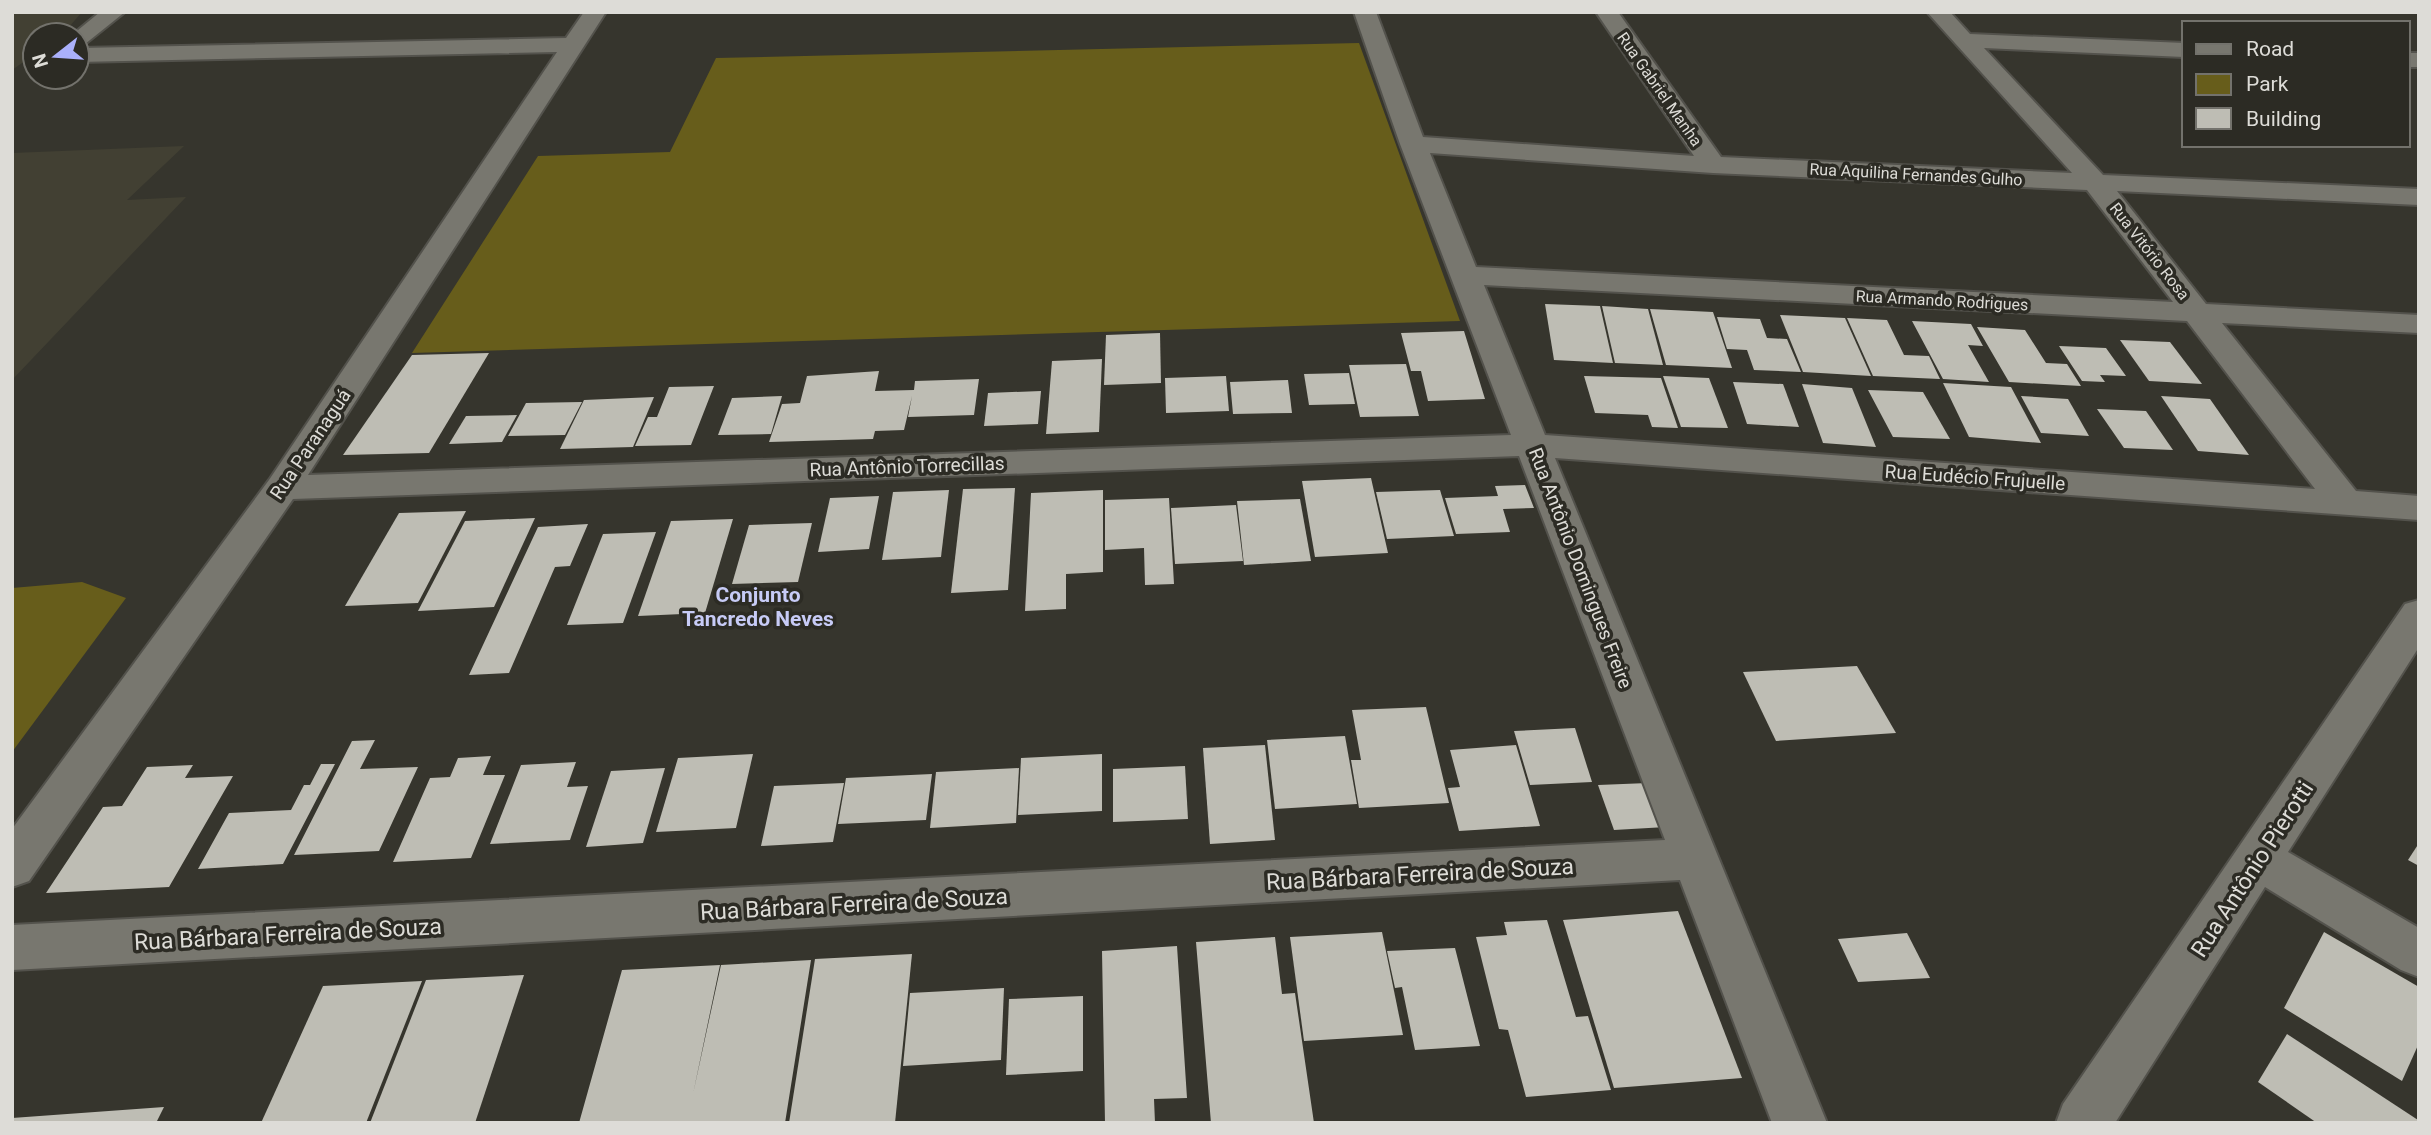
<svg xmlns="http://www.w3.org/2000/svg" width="2431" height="1135" viewBox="0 0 2431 1135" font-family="Roboto,sans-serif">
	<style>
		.built { fill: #424033 }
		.green { fill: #675d1b }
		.building { fill: #bebdb4 }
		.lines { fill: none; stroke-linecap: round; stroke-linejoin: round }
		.street-casing { stroke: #53524c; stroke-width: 4 }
		.street { fill: #78776f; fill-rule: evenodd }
		.labels { text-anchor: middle; stroke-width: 7; stroke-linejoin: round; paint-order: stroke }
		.far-street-label { font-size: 16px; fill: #dddcd7; stroke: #2c2b24 }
		.street-label { font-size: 19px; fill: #dddcd7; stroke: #2c2b24 }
		.neighbourhood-label { font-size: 21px; font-weight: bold; fill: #c7cbf6; stroke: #2c2b24 }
		.near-street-label { font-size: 23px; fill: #dddcd7; stroke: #2c2b24 }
	</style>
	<rect width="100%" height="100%" fill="#36352d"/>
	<g class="built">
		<path d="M12 12H82L62 35H35V54L12 70Z"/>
		<path d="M184 146 127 200 186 197 12 380V153Z"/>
	</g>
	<g class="green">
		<path d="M1359 43 1460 321 412 353 538 156 670 152 716 58Z"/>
		<path d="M82 582 126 598 12 752V588Z"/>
	</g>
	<g class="building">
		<path d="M1545 304 1600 306 1613 363 1554 360Z"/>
		<path d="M1602 306 1648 309 1663 365 1615 363Z"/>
		<path d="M1650 309 1713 312 1732 368 1666 365Z"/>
		<path d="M1780 315 1845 318 1871 376 1803 372Z"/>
		<path d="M1717 317 1760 319 1767 338 1787 339 1801 372 1754 370 1747 350 1727 349Z"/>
		<path d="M1847 318 1887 320 1904 355 1929 356 1940 379 1873 376Z"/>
		<path d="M1912 321 1971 324 1983 346 1968 345 1989 382 1943 379Z"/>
		<path d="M1977 327 2025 330 2046 363 2067 364 2081 386 2009 382Z"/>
		<path d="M1464 331 1485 399 1428 401 1421 371H1411L1401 333Z"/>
		<path d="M1160 333 1161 383 1104 385 1106 335Z"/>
		<path d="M2120 340 2170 342 2202 384 2149 381Z"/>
		<path d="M2059 346 2106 348 2126 376 2100 375 2105 382 2082 381Z"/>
		<path d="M489 353 429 453 343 455 412 355Z"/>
		<path d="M1102 359 1099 432 1046 434 1052 361Z"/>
		<path d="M1406 364 1419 416 1360 417 1349 365Z"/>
		<path d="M879 371 875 391 914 390 915 381 979 379 974 415 908 417 912 396 904 430 875 431 873 439 769 442 782 404 800 403 807 376Z"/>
		<path d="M1349 373 1355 404 1309 405 1304 374Z"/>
		<path d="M1226 376 1229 411 1166 413 1165 378Z"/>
		<path d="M1584 376 1661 378 1678 428 1652 427 1648 415 1595 413Z"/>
		<path d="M1663 376 1709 378 1728 428 1681 427Z"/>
		<path d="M1288 380 1292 413 1233 414 1230 382Z"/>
		<path d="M1733 382 1783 384 1799 427 1747 424Z"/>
		<path d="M1943 383 2011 387 2041 443 1969 437Z"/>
		<path d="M1802 384 1852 388 1876 447 1823 443Z"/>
		<path d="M714 386 691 445 635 446 648 417H657L669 387Z"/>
		<path d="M1868 390 1923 392 1950 439 1893 437Z"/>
		<path d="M1041 391 1038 424 984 426 988 393Z"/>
		<path d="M782 396 771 434 718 435 732 398Z"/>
		<path d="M2021 396 2068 399 2089 436 2041 433Z"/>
		<path d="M2161 396 2210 399 2249 455 2198 451Z"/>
		<path d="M654 397 633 447 560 449 584 400Z"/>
		<path d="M582 402 565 435 508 436 526 403Z"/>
		<path d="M2097 409 2146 411 2173 450 2124 448Z"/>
		<path d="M517 415 502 442 449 444 466 416Z"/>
		<path d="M1371 478 1388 553 1315 557 1302 481Z"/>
		<path d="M1525 485 1534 508 1503 509 1510 532 1456 534 1445 498 1498 496 1495 486Z"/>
		<path d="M1015 488 1008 590 951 593 963 489Z"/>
		<path d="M949 490 941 557 882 560 893 492Z"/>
		<path d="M1103 490V572L1066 574V609L1025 611 1031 493Z"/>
		<path d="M1440 490 1454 536 1387 539 1376 492Z"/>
		<path d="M879 496 869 549 818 552 830 498Z"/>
		<path d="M1169 498 1174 584 1145 585 1144 548 1105 550V500Z"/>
		<path d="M1300 499 1311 561 1244 565 1237 501Z"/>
		<path d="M1236 505 1243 561 1175 564 1171 508Z"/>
		<path d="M466 511 418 603 345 606 399 513Z"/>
		<path d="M535 518 494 607 418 611 465 521Z"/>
		<path d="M733 519 705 613 638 616 671 521Z"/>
		<path d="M812 523 798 582 732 584 749 525Z"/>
		<path d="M588 524 570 566 555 567 509 673 469 675 538 527Z"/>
		<path d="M656 532 623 623 567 625 603 534Z"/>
		<path d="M1857 666 1896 733 1776 741 1743 672Z"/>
		<path d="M1426 707 1449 803 1359 808 1351 760H1361L1352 710Z"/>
		<path d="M1575 728 1592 782 1530 785 1514 731Z"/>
		<path d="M1345 736 1357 804 1275 809 1267 740Z"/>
		<path d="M375 740 360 769 418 767 379 851 294 855 352 741Z"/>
		<path d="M1265 745 1275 840 1210 844 1203 748Z"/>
		<path d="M1516 745 1540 826 1459 831 1448 788 1460 787 1450 750Z"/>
		<path d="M753 754 736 828 656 832 678 758Z"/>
		<path d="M1102 754V811L1018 815 1021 758Z"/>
		<path d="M491 756 483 775H505L471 858 393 862 430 778 450 777 458 758Z"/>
		<path d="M576 762 567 787 588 786 570 840 490 844 521 765Z"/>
		<path d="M321 764H335L283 864 198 869 229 813 291 810 304 785H310Z"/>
		<path d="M193 765 185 778 233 776 169 887 46 893 103 807 122 806 147 767Z"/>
		<path d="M1185 766 1188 819 1113 822V769Z"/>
		<path d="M665 768 643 843 586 847 611 771Z"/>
		<path d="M1019 768 1016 823 930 828 936 772Z"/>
		<path d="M932 774 926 820 838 824 846 778Z"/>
		<path d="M844 783 833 842 761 846 774 786Z"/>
		<path d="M1648 783 1666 827 1614 830 1598 785Z"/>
		<path d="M2419 843V866L2408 860Z"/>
		<path d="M1678 911 1742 1078 1614 1088 1563 920Z"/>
		<path d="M1547 920 1576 1017 1588 1016 1611 1090 1526 1097 1508 1030 1499 1029 1476 937 1507 935 1504 922Z"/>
		<path d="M1382 932 1403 1035 1304 1041 1290 937Z"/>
		<path d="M2324 932 2419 987V1043L2402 1081 2284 1008Z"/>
		<path d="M1907 933 1930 978 1858 982 1838 939Z"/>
		<path d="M1275 937 1282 994 1295 993 1314 1123H1211L1196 942Z"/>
		<path d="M1177 946 1187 1098 1154 1099 1155 1123H1105L1102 951Z"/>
		<path d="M1455 948 1480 1046 1415 1050 1402 987 1395 988 1387 951Z"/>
		<path d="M912 954 895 1123H789L815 959Z"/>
		<path d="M811 960 785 1123H579L622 970 720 965 693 1094 721 965Z"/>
		<path d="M524 975 475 1123H370L426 980Z"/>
		<path d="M422 981 366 1123H261L323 986Z"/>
		<path d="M1004 988 1001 1060 903 1066 910 993Z"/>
		<path d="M1083 996V1071L1006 1075 1009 999Z"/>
		<path d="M2287 1034 2418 1120 2417 1123H2317L2258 1082Z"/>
		<path d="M164 1107 156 1123H12V1118Z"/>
	</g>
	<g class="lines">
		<defs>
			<g id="street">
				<path d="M100 12H125L80 48 566 38 584 12H606L308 475 1511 435 1400 144 1354 12H1376L1423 137 1694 156 1596 12H1618L1721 157 2072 173 1927 12H1950L1970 34 2184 43V57L1984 48 2103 175 2419 189V205L2117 191 2206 304 2419 315V333L2222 323 2356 491 2419 496V520L1555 458 1827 1123H1772L1680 880 12 970V925L1665 840 1519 456 293 499 29 881 12 887V829L269 480 557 52 77 62V35H72ZM1430 153 1713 173 2087 190 2173 302 1476 267ZM1484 285 2187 321 2315 489 1545 435Z"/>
				<rect x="2408" y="53" width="11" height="14"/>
				<path d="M2419 600V647L2288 852 2419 928V977L2401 970 2265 887 2115 1123H2056L2063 1104 2405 604Z"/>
			</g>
		</defs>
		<use href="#street" class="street-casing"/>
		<use href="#street" class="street"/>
	</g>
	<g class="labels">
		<g class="far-street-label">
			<text transform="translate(1660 89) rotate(55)" y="6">Rua Gabriel Manha</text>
			<text transform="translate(1916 174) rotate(3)" y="6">Rua Aquilina Fernandes Gulho</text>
			<text transform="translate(2150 251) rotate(52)" y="6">Rua Vitório Rosa</text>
			<text transform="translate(1942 300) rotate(3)" y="6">Rua Armando Rodrigues</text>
		</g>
		<g class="street-label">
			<text transform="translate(310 444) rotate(-56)" y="7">Rua Paranaguá</text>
			<text transform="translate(907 466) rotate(-2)" y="7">Rua Antônio Torrecillas</text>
			<text transform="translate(1975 477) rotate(4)" y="7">Rua Eudécio Frujuelle</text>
			<text transform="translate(1581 568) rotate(69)" y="7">Rua Antônio Domingues Freire</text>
		</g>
		<g class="neighbourhood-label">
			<text x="758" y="602">Conjunto<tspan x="758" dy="24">Tancredo Neves</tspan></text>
		</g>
		<g class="near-street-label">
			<text transform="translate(2252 869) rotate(-57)" y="8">Rua Antônio Pierotti</text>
			<text transform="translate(1420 874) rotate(-3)" y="8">Rua Bárbara Ferreira de Souza</text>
			<text transform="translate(854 904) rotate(-3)" y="8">Rua Bárbara Ferreira de Souza</text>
			<text transform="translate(288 934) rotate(-3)" y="8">Rua Bárbara Ferreira de Souza</text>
		</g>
	</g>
	<rect width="2431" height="1135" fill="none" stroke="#dddcd7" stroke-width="28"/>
	<rect x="2182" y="21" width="228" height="126" fill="#2c2b24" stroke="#73726c" stroke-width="2"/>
	<rect x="2196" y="44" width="35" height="10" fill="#78776f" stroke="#73726c" stroke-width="2"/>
	<text x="2246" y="56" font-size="21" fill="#dddcd7">Road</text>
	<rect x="2196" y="74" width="35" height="21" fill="#675d1b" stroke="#73726c" stroke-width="2"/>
	<text x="2246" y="91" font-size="21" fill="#dddcd7">Park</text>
	<rect x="2196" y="108" width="35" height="21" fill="#bebdb4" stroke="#73726c" stroke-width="2"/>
	<text x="2246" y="126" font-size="21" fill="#dddcd7">Building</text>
	<g transform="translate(56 56) rotate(253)"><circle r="33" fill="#2c2b24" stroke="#73726c" stroke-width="2"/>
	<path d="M0-5L12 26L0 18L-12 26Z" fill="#aab0fb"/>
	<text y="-10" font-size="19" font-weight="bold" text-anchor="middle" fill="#dddcd7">N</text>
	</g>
</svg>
